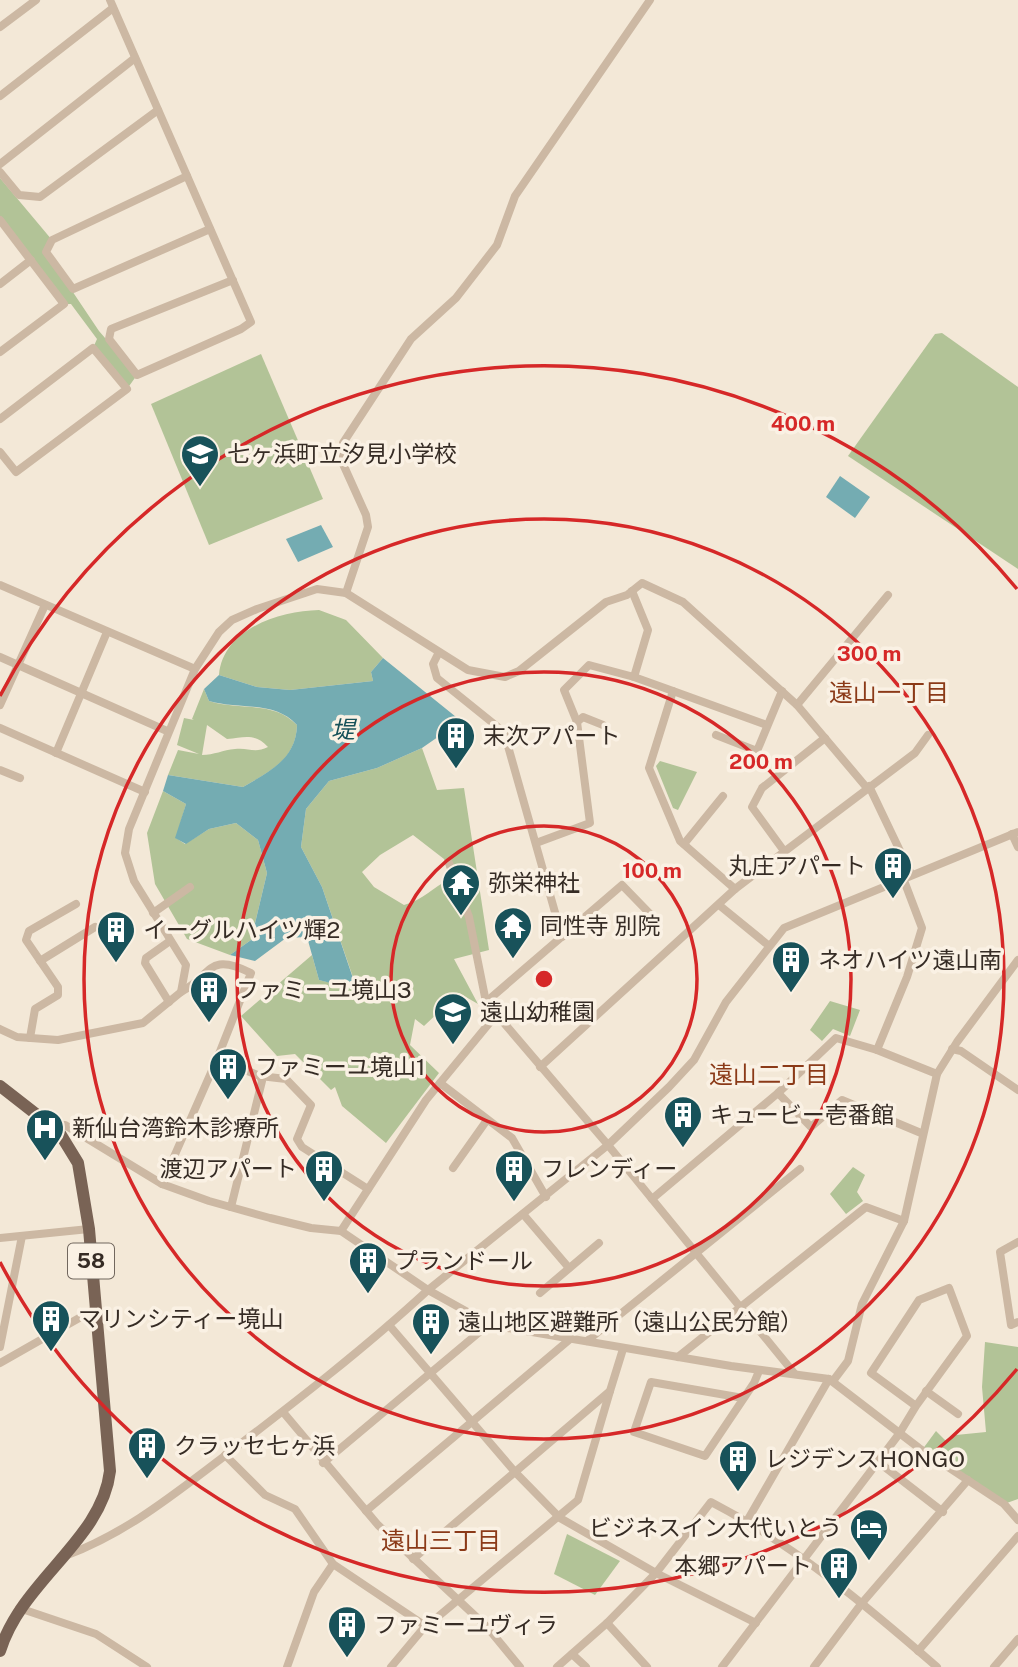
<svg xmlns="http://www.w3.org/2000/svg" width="1018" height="1667" viewBox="0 0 1018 1667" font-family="'Public Sans','Noto Sans JP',sans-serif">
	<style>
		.green { fill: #b2c397; fill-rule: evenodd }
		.water { fill: #74acb2 }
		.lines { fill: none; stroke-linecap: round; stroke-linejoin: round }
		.street { stroke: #ccb8a3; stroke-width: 8 }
		.primary { stroke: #796355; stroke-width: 12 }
		.ring { fill: none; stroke: #d62828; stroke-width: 3.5 }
		.labels { text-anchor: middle; stroke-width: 7; stroke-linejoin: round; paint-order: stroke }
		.shield { fill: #faf1e4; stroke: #71675e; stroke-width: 2 }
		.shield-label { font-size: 21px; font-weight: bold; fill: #362c25 }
		.poi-label { font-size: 23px; fill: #362c25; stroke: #faf1e4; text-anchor: start }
		.neighbourhood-label { font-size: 24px; fill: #8b3a18; stroke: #faf1e4 }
		.water-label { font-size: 24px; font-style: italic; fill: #18525a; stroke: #faf1e4 }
		.centre { fill: #d62828; stroke: #faf1e4; stroke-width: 3.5 }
		.ring-label { font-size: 21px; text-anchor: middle; font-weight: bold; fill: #d62828; stroke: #faf1e4; stroke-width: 7; stroke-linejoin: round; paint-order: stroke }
	</style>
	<rect width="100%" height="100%" fill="#f3e8d7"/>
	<g class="green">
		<path d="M0 178 52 240 46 252 99 331 137 375 127 389 93 348 97 339 71 304H64L0 220Z"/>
		<path d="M942 333 1018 387V569L848 456 935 334Z"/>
		<path d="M261 354 323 499 209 545 151 404Z"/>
		<path d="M319 610 346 620 383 658 371 672 373 681 290 690 257 687 219 675C223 629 279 611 319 610Z"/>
		<path d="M204 689 209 701C241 711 273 700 297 725 296 759 271 771 243 787L168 775 178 750 199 754 177 745 184 718 194 720 192 719ZM207 725 227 739C245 737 255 733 268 747 254 754 248 747 235 749 223 750 214 755 202 755Z"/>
		<path d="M422 748 437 790 464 788 489 950 454 959 478 1004 459 993 424 1026 415 1019 410 1045 439 1073 386 1143 342 1106 335 1087 331 1090 295 1054 277 1056 241 1016 312 955 319 980 357 989 322 887 301 847 306 809 329 781 377 768ZM413 835 444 859 450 879C433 887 423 900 404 905L374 887 362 872 380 855Z"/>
		<path d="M660 761 697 772 678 810 673 808 656 766Z"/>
		<path d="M163 791 186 804 176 838 185 844 209 829 236 823 258 840 267 873 251 940 230 955 187 939 155 884 147 833Z"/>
		<path d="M830 1001 860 1010 850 1036 833 1029 822 1041 810 1030Z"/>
		<path d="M853 1167 865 1175 857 1192 863 1201 846 1214 830 1194Z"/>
		<path d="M985 1342 1018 1347V1499L1004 1504 922 1450 936 1431 947 1442 956 1435 986 1432 982 1387Z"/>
		<path d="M567 1534 620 1561 595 1595 554 1574Z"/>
	</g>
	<g class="water">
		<path d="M840 476 870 497 855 518 826 497Z"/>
		<path d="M321 525 333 547 298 562 286 539Z"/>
		<path d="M383 658 461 721 422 748 377 768 329 781 306 809 301 847 322 887 357 990 319 980 307 937 286 938 255 961 230 955 251 940 267 873 258 840 236 823 209 829 186 844 175 838 186 804 163 791 168 775 243 787C270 771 296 759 297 725 274 700 240 710 209 701L204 689 219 675 257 687 290 690 373 681 371 672Z"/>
	</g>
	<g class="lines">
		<g class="street">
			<path d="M110 0 251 322 241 329 137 375 109 339 111 329 233 280"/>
			<path d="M0 27 36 0"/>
			<path d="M0 96 113 8"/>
			<path d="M0 164 135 58"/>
			<path d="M0 172 19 195 40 197 158 110"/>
			<path d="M187 176 52 240 46 252 73 289 210 229"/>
			<path d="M0 220 64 304 0 352"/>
			<path d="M0 284 31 260"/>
			<path d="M0 419 93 348 127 389 16 472 0 452"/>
			<path d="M0 585 195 669"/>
			<path d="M632 591 648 630 634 677 673 691 649 768 680 841 735 889"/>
			<path d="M346 593 368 527 366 515 343 464V443L411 339 456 298 497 245 515 196 650 0"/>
			<path d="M439 652 433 664 437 678 504 732 562 937"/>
			<path d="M0 657 167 731"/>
			<path d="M673 691 767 725"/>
			<path d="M0 705 45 605"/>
			<path d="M797 705 888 595"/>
			<path d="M577 722 583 717 603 725"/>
			<path d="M0 728 145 792"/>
			<path d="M716 735 757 751 782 691"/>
			<path d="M56 753 107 632"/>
			<path d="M0 770 20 778"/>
			<path d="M869 786 911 874"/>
			<path d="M1012 834 1018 847"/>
			<path d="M536 843 590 823 577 722 564 690 589 665 634 677"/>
			<path d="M684 844 723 796"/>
			<path d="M784 851 752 807 762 788 825 738"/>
			<path d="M449 863 469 917 486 1002"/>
			<path d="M903 878 922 928 907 977 877 1050 937 1074"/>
			<path d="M719 905 768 945"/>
			<path d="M153 913 190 887"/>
			<path d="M654 918 622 885 486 1002 608 1145 794 1373"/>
			<path d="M40 961 95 927"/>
			<path d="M169 1002 145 963 146 958 170 941"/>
			<path d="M496 1015 426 1100 341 1231 428 1290 608 1145 669 1087 694 1060 726 1002 784 928 1018 832"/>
			<path d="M0 1029 17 1037 58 1040 143 1023 181 992 186 965 134 881 125 853 129 829 195 669 219 632 232 620 257 609 317 589 346 593 468 670 505 677 519 671 606 602 627 595 642 583 683 602 797 705 867 788"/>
			<path d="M30 1038 35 1009 58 995V987L26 940 29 931 76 904"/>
			<path d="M952 1049 961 1051 1018 1090"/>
			<path d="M217 1059 260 1076 286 1079 311 1105 297 1139 302 1147 368 1189"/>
			<path d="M540 1067 735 889 915 753 928 735"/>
			<path d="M440 1083 512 1138 546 1197"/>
			<path d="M778 1093 811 1127 842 1100 921 1133"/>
			<path d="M49 1124 65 1125 162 1184 209 1201 270 1218 311 1228 341 1231"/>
			<path d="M453 1168 487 1120"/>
			<path d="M162 1184 217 1059 251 973C207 951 213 975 181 992"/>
			<path d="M652 1199 778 1093 836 1038 877 1050"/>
			<path d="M231 1207 262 1081 260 1076"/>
			<path d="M523 1214 569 1268"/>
			<path d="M0 1238 89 1229"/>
			<path d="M1018 1242 1000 1252 1011 1325 1018 1322"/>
			<path d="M540 1293 599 1243"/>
			<path d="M389 1325 515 1472 560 1518 656 1573 756 1623"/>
			<path d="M587 1341 800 1169"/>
			<path d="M0 1347 22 1236"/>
			<path d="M678 1357 866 1207 904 1221"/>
			<path d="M0 1363 95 1309"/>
			<path d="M833 1381 848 1361 862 1304 904 1221 937 1074 957 1042 1018 960"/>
			<path d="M926 1391 958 1414"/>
			<path d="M743 1398 651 1382 634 1432 705 1456 754 1383 759 1371"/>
			<path d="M283 1412 378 1525 487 1627 520 1667"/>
			<path d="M225 1455 265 1495 295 1509 333 1564 427 1627"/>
			<path d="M877 1461 943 1512"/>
			<path d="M323 1463 489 1324"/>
			<path d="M366 1511 569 1340"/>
			<path d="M747 1521 829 1379"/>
			<path d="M65 1556C127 1533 174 1494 226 1455 295 1402 364 1349 428 1290L489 1324 508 1328 731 1366 829 1379 919 1448 1004 1504 1018 1520"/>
			<path d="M413 1559 610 1391 623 1349"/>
			<path d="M19 1608 96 1634 147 1667"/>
			<path d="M607 1623 647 1667"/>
			<path d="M918 1651 1018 1536"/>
			<path d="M572 1654 586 1667"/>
			<path d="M287 1667 314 1592 333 1564"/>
			<path d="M391 1667 422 1630 578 1500 610 1391"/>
			<path d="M557 1667 607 1623 656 1573 711 1502C794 1545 867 1606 937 1667"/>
			<path d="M722 1667 899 1434 916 1406 967 1336 949 1288 919 1300 871 1373 916 1406"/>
			<path d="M814 1667 862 1603 968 1480"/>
			<path d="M994 1667 1018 1639"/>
		</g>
		<path class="primary" d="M0 1086 59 1132 78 1163 89 1229 110 1471C102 1540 22 1580 0 1651"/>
	</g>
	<g class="ring">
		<circle cx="544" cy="979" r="153"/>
		<circle cx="544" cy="979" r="307"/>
		<circle cx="544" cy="979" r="460"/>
		<path d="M1017 1369A613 613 0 0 1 0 1262M0 696A613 613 0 0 1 1017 589"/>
	</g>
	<defs>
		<symbol id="school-pin" viewBox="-11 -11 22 30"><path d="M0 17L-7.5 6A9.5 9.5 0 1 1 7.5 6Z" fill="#18525a" stroke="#faf1e4"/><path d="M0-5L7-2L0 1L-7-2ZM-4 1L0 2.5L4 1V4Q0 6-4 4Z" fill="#fff"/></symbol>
		<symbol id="building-pin" viewBox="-11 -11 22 30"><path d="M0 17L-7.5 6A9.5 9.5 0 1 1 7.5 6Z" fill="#18525a" stroke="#faf1e4"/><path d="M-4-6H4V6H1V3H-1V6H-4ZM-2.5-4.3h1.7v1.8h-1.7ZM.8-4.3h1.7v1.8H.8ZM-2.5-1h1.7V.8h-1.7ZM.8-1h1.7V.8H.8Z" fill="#fff"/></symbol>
		<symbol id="temple-pin" viewBox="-11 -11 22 30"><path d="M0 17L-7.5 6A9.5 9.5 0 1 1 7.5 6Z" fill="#18525a" stroke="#faf1e4"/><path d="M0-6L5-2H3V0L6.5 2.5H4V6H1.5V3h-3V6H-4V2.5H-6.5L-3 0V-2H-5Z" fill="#fff"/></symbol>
		<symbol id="hospital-pin" viewBox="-11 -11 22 30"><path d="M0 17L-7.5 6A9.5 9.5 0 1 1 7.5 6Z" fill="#18525a" stroke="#faf1e4"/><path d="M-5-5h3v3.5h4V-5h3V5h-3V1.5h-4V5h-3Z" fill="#fff"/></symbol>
		<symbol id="hotel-pin" viewBox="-11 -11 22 30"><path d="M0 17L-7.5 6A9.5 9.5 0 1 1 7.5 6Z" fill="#18525a" stroke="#faf1e4"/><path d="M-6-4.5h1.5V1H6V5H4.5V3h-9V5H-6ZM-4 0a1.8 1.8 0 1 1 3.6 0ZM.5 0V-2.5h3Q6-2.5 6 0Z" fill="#fff"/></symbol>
	</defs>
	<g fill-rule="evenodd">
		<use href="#school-pin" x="178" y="432" width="44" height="60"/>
		<use href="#building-pin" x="434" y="714" width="44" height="60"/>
		<use href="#building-pin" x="871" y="844" width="44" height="60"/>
		<use href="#temple-pin" x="439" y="861" width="44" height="60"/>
		<use href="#temple-pin" x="491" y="904" width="44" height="60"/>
		<use href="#building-pin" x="94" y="908" width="44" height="60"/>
		<use href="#building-pin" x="769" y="938" width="44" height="60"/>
		<use href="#building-pin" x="187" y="968" width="44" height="60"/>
		<use href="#school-pin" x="431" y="990" width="44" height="60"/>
		<use href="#building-pin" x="206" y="1045" width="44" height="60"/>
		<use href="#building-pin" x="661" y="1093" width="44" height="60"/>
		<use href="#hospital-pin" x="23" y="1106" width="44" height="60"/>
		<use href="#building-pin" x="302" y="1147" width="44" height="60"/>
		<use href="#building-pin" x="492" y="1147" width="44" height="60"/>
		<use href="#building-pin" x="346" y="1239" width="44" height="60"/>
		<use href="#building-pin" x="29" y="1297" width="44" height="60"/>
		<use href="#building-pin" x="409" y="1300" width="44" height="60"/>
		<use href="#building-pin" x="125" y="1424" width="44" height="60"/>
		<use href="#building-pin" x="716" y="1437" width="44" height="60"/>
		<use href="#hotel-pin" x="847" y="1506" width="44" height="60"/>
		<use href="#building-pin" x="817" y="1544" width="44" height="60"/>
		<use href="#building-pin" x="325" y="1603" width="44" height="60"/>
	</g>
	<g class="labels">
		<rect class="shield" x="68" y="1243.5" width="46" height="35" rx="5"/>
		<g class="shield-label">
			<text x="91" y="1268">58</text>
		</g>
		<g class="poi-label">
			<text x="227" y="462">七ヶ浜町立汐見小学校</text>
			<text x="483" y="744">末次アパート</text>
			<text x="866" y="874" text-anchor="end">丸庄アパート</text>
			<text x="488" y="891">弥栄神社</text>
			<text x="540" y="934">同性寺 別院</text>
			<text x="143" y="938">イーグルハイツ輝2</text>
			<text x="818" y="968">ネオハイツ遠山南</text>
			<text x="236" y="998">ファミーユ境山3</text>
			<text x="480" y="1020">遠山幼稚園</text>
			<text x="255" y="1075">ファミーユ境山1</text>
			<text x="710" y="1123">キュービー壱番館</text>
			<text x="72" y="1136">新仙台湾鈴木診療所</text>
			<text x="297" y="1177" text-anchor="end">渡辺アパート</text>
			<text x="541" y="1177">フレンディー</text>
			<text x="395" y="1269">プランドール</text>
			<text x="78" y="1327">マリンシティー境山</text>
			<text x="458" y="1330">遠山地区避難所（遠山公民分館）</text>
			<text x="174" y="1454">クラッセ七ヶ浜</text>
			<text x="765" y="1467">レジデンスHONGO</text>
			<text x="842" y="1536" text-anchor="end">ビジネスイン大代いとう</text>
			<text x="812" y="1574" text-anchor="end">本郷アパート</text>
			<text x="374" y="1633">ファミーユヴィラ</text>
		</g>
		<g class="neighbourhood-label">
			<text x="889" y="701">遠山一丁目</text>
			<text x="769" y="1083">遠山二丁目</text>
			<text x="441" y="1549">遠山三丁目</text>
		</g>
		<g class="water-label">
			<text x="343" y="738">堤</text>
		</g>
	</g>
	<circle cx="544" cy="979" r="10" class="centre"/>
	<g class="ring-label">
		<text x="803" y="431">400 m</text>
		<text x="869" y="661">300 m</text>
		<text x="761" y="769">200 m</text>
		<text x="652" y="878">100 m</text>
	</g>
</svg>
